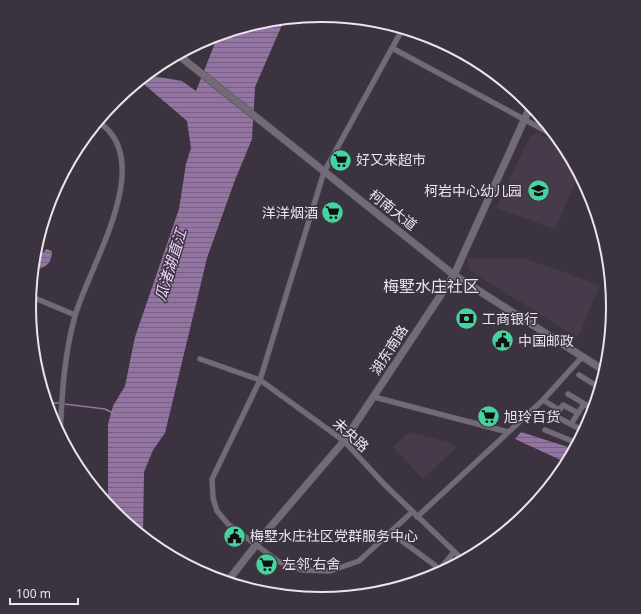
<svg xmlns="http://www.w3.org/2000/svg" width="641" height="614" viewBox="0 0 641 614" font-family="'Noto Sans','Noto Sans SC',sans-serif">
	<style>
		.built { fill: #463a4b }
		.water { fill: url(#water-rules) }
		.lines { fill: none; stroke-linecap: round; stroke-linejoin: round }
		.stream { stroke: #9474a3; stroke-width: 1.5 }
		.street-casing { stroke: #564f59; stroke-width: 6 }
		.secondary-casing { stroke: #564f59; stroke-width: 8 }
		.street { stroke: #726a77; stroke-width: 5 }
		.secondary { stroke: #726a77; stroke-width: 7 }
		.labels { text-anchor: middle; stroke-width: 3; stroke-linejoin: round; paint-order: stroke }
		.poi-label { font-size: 14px; fill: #eae4ec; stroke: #3b333f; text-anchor: start }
		.street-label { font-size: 14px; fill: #eae4ec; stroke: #3b333f }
		.water-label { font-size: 15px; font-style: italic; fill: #efd3fd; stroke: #3b333f }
		.quarter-label { font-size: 16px; fill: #eae4ec; stroke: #3b333f }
		.rim { fill: none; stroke: #eae4ec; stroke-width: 2 }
	</style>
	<defs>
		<pattern id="water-rules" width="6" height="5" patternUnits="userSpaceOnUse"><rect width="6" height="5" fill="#9474a3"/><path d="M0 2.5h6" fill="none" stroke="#75617e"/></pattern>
	</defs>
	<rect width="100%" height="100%" fill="#3b333f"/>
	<g class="built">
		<path d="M537 132 564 147 579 174 555 229 496 208 530 136Z"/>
		<path d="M467 258 527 259 600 285 578 338 469 270Z"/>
		<path d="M409 432 452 443 456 448 423 479 393 447Z"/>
	</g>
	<g class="water">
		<path d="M285 18 255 87 252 139 235 180 207 258 165 433 153 450 144 472 143 537 114 513 106 503 108 494V424L113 406 125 386 135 337 179 209 186 164 191 148 187 121 139 80 147 73 153 76 182 81 196 91 215 43 220 34 264 21Z"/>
		<path d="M46 249 52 251C51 267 45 266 32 272L34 253 44 252Z"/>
		<path d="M521 432 574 449 567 463 515 439Z"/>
	</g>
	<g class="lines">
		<g class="stream">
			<path d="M46 403H60"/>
			<path d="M64 404 105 409 113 413"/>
		</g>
		<defs>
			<g id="street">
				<path d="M403 28 324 172 260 380 212 479 213 498 217 511 228 524 279 562 302 570 330 571 359 561 412 512"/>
				<path d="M392 48 557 137"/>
				<path d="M30 296 75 315"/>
				<path d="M200 359 260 380 344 441 384 484 463 560"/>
				<path d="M579 375 600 388"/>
				<path d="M568 394 593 409"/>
				<path d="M374 397 508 432"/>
				<path d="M543 400 559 410"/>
				<path d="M578 413 563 405 555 416 584 431"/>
				<path d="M571 424 584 404"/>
				<path d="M545 430 577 443"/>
				<path d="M60 435C62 395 64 355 75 316 89 266 159 159 97 121"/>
				<path d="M417 517 543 400 582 357"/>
				<path d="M402 541 440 569"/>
				<path d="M439 573 440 569 454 552"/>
			</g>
			<g id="secondary">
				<path d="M177 54 454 275 605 371"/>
				<path d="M227 582 267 531 344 441 454 275 531 105"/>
			</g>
		</defs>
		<use href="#street" class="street-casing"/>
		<use href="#secondary" class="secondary-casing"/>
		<use href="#street" class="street"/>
		<use href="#secondary" class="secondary"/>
	</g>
	<defs>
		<symbol id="supermarket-disc" viewBox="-11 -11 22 22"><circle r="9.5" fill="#43d4a0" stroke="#3b333f"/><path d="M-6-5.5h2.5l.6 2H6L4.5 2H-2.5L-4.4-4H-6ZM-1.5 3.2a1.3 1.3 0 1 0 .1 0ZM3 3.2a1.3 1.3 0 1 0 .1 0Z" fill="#111"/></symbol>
		<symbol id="school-disc" viewBox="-11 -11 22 22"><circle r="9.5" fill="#43d4a0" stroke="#3b333f"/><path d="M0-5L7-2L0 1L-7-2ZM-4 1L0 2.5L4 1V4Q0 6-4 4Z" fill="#111"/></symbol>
		<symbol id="bank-disc" viewBox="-11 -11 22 22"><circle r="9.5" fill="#43d4a0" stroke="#3b333f"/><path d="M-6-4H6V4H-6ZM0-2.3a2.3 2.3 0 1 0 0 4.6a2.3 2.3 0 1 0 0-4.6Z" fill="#111"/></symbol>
		<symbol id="civic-disc" viewBox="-11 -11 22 22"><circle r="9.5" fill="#43d4a0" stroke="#3b333f"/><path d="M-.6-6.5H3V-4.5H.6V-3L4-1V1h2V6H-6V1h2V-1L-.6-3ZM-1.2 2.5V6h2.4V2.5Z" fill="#111"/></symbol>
	</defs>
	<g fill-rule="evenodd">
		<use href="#supermarket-disc" x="328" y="148" width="25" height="25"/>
		<use href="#school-disc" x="526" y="178" width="25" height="25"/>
		<use href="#supermarket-disc" x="320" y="200" width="25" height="25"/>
		<use href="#bank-disc" x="454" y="306" width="25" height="25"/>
		<use href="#civic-disc" x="490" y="328" width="25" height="25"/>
		<use href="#supermarket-disc" x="476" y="404" width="25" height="25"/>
		<use href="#civic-disc" x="222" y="524" width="25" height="25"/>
		<use href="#supermarket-disc" x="254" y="552" width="25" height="25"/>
	</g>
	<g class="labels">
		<g class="poi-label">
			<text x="356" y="165">好又来超市</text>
			<text x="522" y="196" text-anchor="end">柯岩中心幼儿园</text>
			<text x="318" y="218" text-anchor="end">洋洋烟酒</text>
			<text x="482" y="324">工商银行</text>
			<text x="518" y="346">中国邮政</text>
			<text x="504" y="422">旭玲百货</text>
			<text x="250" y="541">梅墅水庄社区党群服务中心</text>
			<text x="282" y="569">左邻˙右舍</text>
		</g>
		<g class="street-label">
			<text transform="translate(393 210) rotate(38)" y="5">柯南大道</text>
			<text transform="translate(389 350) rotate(-57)" y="5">湖东南路</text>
			<text transform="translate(351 435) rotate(42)" y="5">未央路</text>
		</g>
		<g class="water-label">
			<text transform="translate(171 265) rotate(-73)" y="5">瓜渚湖直江</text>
		</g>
		<g class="quarter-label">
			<text x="431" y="292">梅墅水庄社区</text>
		</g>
	</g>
	<path d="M0 0H641V614H0ZM36 307a285 285 0 1 1 570 0a285 285 0 1 1-570 0Z" fill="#3b333f" fill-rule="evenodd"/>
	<path class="rim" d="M36 307a285 285 0 1 1 570 0a285 285 0 1 1-570 0Z"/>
	<path d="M10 598v6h68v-6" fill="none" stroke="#eae4ec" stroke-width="2"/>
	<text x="16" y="598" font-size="12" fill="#eae4ec" stroke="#3b333f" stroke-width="3" paint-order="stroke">100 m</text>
</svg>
